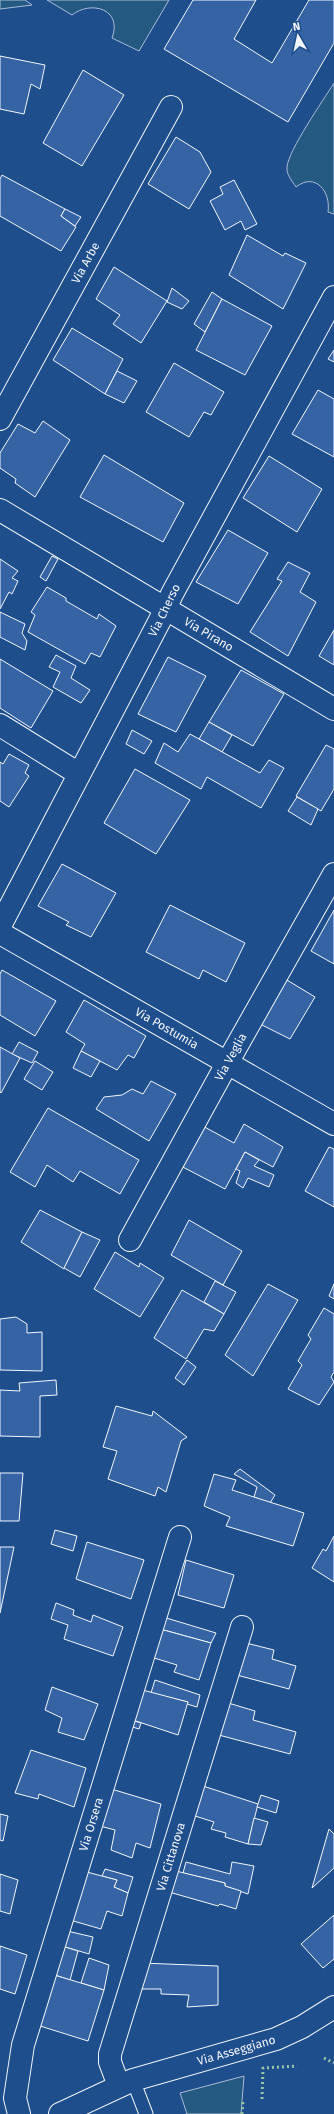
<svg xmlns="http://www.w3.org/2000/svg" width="334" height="2114" viewBox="0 0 334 2114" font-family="'Fira Sans',sans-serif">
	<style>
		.green { fill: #245a82; stroke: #a8bbd7 }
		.building { fill: #3563a3; stroke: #f2f6ff }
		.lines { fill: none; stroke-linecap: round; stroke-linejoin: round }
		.lane-casing { stroke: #f2f6ff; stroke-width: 15 }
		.street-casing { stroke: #f2f6ff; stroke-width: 24 }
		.secondary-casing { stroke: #f2f6ff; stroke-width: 24 }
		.lane { stroke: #1f4e8c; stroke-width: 13 }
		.street { stroke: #1f4e8c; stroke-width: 22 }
		.secondary { stroke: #1f4e8c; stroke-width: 22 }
		.hedge { stroke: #97c8a6; stroke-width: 3; stroke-dasharray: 2 3; stroke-linecap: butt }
		.labels { text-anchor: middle; stroke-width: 3; stroke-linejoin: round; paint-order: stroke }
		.street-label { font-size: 12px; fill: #f2f6ff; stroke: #1f4e8c }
	</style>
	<rect width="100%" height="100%" fill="#1f4e8c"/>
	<g class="green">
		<path d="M0 0H25L32 5 0 9Z"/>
		<path d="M47 0H169L139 51 112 38C123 9 91 0 72 15Z"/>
		<path d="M334 83V214L328 212C331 191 315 172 296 187 292 181 286 174 287 167 288 151 324 99 334 83Z"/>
		<path d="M244 2076 241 2114H187L180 2093Z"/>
	</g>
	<g class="building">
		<path d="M193 0H256L234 39 272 63 309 0H334V43L288 122 164 49Z"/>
		<path d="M0 56 45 65 40 89 31 84 24 114 0 109Z"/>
		<path d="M83 70 124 95 82 166 43 143Z"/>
		<path d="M176 137 200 152 211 172 189 209 148 184Z"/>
		<path d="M2 175 65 209 61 216 76 227 61 251 0 216V179Z"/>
		<path d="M234 180 257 224 245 230 241 221 225 230 210 201 223 194 220 187Z"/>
		<path d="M65 209 81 217 75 226 61 216Z"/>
		<path d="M247 235 283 256 285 253 306 263 283 309 229 275Z"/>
		<path d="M114 267 167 301 141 343 113 324 120 315 96 299Z"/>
		<path d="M172 288 189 301 182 309 167 302Z"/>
		<path d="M212 292 222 299 205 332 194 324Z"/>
		<path d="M222 299 272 326 245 375 196 350Z"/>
		<path d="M72 328 123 359 105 394 53 360Z"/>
		<path d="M334 350V362L328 359Z"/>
		<path d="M174 363 224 392 211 415 204 412 189 437 146 412Z"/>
		<path d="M117 371 137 381 124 403 105 394Z"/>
		<path d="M318 390 334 399V457L292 434Z"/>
		<path d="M43 421 70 440 35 497 15 483 16 479 0 468V453L18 424 35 433Z"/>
		<path d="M104 455 184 503 163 542 80 497Z"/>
		<path d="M269 456 322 489 297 532 243 498Z"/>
		<path d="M228 530 268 553 238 604 196 582Z"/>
		<path d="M52 556 58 559 46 581 40 577Z"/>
		<path d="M0 559 18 571 12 578 18 581 12 594 9 592 0 609Z"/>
		<path d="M288 562 310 573 300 592 316 602 288 656 250 632 282 581 277 579Z"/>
		<path d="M47 587 66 598V601L97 619 99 614 116 626 100 657 91 653 85 664 28 632 35 615 31 612Z"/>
		<path d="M0 612 25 624 22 633 27 641 25 650 0 637Z"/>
		<path d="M334 630V665L319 656Z"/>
		<path d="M56 655 76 666 71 678 90 690 81 703 53 687 60 672 49 667Z"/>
		<path d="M168 657 206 676 176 732 138 714Z"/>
		<path d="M0 659 53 691 31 728 0 708Z"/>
		<path d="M241 670 284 694 253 746 209 722Z"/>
		<path d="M209 722 232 735 222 752 199 739Z"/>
		<path d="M132 730 152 741 144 754 126 744Z"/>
		<path d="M190 734 260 773 269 760 284 768 261 808 207 777 201 789 155 763 164 743 178 752Z"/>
		<path d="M326 745 334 749V789L321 811 296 796Z"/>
		<path d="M9 754 29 765 25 773 29 776 9 807 0 801V762L3 764Z"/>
		<path d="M135 769 190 800 156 854 104 823Z"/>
		<path d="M297 797 318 809 311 825 288 811Z"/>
		<path d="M62 864 116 893 91 937 66 925 69 922 38 906Z"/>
		<path d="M170 905 245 943 226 982 203 970 199 979 146 952Z"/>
		<path d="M334 910V964L311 951Z"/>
		<path d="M2 970 56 1001 35 1036 0 1015V974Z"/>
		<path d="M282 977 315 997 290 1039 256 1022Z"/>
		<path d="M84 1000 146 1036 134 1058 128 1055 117 1070 81 1051 85 1044 66 1032Z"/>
		<path d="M19 1042 38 1052 32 1063 12 1054Z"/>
		<path d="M0 1047 20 1058 1 1093 0 1092Z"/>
		<path d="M81 1051 100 1061 91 1077 73 1068Z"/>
		<path d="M35 1061 53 1072 42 1090 24 1079Z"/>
		<path d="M151 1081 176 1094 149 1141 96 1109 104 1097 122 1095 132 1089 143 1094Z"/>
		<path d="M48 1108 139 1160 120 1194 80 1171 73 1182 47 1165 35 1187 10 1172Z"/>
		<path d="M199 1124 234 1143 244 1124 283 1147 273 1167 245 1152 225 1189 177 1164Z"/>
		<path d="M329 1147 334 1149V1207L305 1191Z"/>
		<path d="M245 1152 259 1160 254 1166 274 1175 269 1187 248 1178 243 1188 236 1183 240 1171 236 1169Z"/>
		<path d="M40 1210 82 1232 64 1269 21 1242Z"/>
		<path d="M189 1220 242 1251 223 1285 171 1255Z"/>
		<path d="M82 1232 100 1240 80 1277 64 1268Z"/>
		<path d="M115 1252 139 1267 140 1263 164 1278 140 1317 94 1289Z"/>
		<path d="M215 1281 236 1292 224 1314 204 1302Z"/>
		<path d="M268 1284 298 1300 253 1376 225 1355Z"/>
		<path d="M334 1284V1299L329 1296Z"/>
		<path d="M182 1290 224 1314 214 1331 204 1329 186 1359 154 1338Z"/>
		<path d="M324 1308 334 1314V1372L331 1377 334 1382 319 1405 288 1389 302 1365 298 1361 311 1339 308 1335Z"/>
		<path d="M16 1317 27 1324V1333L42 1332V1371L0 1370V1319Z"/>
		<path d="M187 1360 196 1367 184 1385 175 1378Z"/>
		<path d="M56 1380 57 1395 40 1396V1437L0 1436V1390L20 1391 19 1383Z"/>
		<path d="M116 1406 152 1416 153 1411 187 1437 181 1441 166 1492 158 1487 155 1496 108 1479 117 1451 103 1447Z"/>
		<path d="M240 1469 275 1495 270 1503 254 1497 257 1487 234 1474Z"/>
		<path d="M0 1473H23L19 1521H0Z"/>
		<path d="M214 1474 236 1480 232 1490 304 1513 293 1546 226 1526 230 1517 204 1506Z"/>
		<path d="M55 1530 77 1536 73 1551 51 1544Z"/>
		<path d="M334 1536V1582L312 1568 323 1549 326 1551Z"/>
		<path d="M87 1542 144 1560 131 1599 76 1579Z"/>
		<path d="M0 1547H14L0 1613Z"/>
		<path d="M186 1560 234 1575 224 1608 178 1595Z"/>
		<path d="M56 1603 74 1610 73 1615 91 1622 93 1615 123 1627 113 1656 64 1639 68 1625 51 1619Z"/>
		<path d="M163 1617 216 1633 211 1643 160 1629Z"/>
		<path d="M160 1629 211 1643 199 1680 174 1672 177 1665 151 1657Z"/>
		<path d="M246 1643 274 1650 272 1659 296 1666 289 1689 233 1674Z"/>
		<path d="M155 1680 200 1695 197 1707 187 1704 188 1702 151 1693Z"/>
		<path d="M52 1687 98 1704 84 1740 58 1732 62 1718 45 1710Z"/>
		<path d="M135 1688 188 1702 178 1735 127 1718Z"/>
		<path d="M225 1702 255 1711 253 1720 296 1732 290 1754 215 1734Z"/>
		<path d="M128 1719 141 1723 139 1729 126 1725Z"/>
		<path d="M31 1750 86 1768 74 1807 39 1794 38 1799 15 1793Z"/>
		<path d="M200 1785 258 1804 248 1844 225 1837 226 1833 211 1829 214 1822 192 1815Z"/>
		<path d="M108 1788 161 1804 150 1848 136 1843 132 1858 111 1850 115 1830 96 1825Z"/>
		<path d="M261 1795 279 1801 276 1813 257 1807Z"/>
		<path d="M0 1814 8 1816 3 1841 0 1840Z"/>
		<path d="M254 1818 268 1822 261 1845 248 1844Z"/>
		<path d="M329 1829 334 1834V1868L312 1888Z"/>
		<path d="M186 1862 230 1874 232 1862 254 1866 248 1894 225 1886V1883L183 1873Z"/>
		<path d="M105 1869 133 1877 128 1893 114 1887 117 1880 102 1876Z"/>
		<path d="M83 1871 117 1880 114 1887 128 1893 122 1916 107 1911 101 1929 70 1920Z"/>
		<path d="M176 1871 225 1883V1886L241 1891 236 1909 220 1904 218 1906 169 1892Z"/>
		<path d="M0 1874 18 1880 10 1914 0 1911Z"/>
		<path d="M334 1915V1959L323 1968 301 1944Z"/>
		<path d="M67 1931 93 1937 89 1954 62 1946Z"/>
		<path d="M0 1946 27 1955 15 1994 0 1989Z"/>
		<path d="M62 1946 78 1951 70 1980 52 1974Z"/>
		<path d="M89 1958 109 1965 104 1990 81 1983Z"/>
		<path d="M141 1963 218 1966V2005L187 2007 189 1995 161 1994V1989H142Z"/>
		<path d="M51 1974 104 1990 88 2041 37 2025Z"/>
	</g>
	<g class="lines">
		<defs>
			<path id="lane" d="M133 2080 146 2114"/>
			<g id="street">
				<path id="s1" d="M0 419 171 107"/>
				<path id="s2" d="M0 510 334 709"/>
				<path d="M0 725 79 774"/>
				<path id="s3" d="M0 926 160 620 172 594 334 297"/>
				<path id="s4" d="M0 933 334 1124"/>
				<path id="s5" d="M130 1240 235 1049 334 874"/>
				<path id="s6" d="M119 2086 110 2062V2054L242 1627"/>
				<path id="s7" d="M19 2114 15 2098 23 2045 180 1537"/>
			</g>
			<g id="secondary">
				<path id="s8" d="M60 2114 133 2080 276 2039 302 2027 334 2007"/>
			</g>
		</defs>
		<use href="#lane" class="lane-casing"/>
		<use href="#street" class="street-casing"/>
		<use href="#secondary" class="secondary-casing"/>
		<use href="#lane" class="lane"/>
		<use href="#street" class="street"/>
		<use href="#secondary" class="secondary"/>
		<g class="hedge">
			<path d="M324 2058 334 2063"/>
			<path d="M262 2099 263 2068 297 2066"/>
			<path d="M242 2114 243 2102"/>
		</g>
	</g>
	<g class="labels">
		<g class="street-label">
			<text dy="4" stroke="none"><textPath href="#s1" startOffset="178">Via Arbe</textPath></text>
			<text dy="4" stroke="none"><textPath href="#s3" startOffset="356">Via Cherso</textPath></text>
			<text dy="4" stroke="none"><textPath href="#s2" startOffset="243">Via Pirano</textPath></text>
			<text dy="4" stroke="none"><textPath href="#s4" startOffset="192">Via Postumia</textPath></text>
			<text dy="4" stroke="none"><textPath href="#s5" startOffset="209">Via Veglia</textPath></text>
			<text dy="4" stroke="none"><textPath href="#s7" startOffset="301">Via Orsera</textPath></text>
			<text dy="4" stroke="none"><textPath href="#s6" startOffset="240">Via Cittanova</textPath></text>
			<text dy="4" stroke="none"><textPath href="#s8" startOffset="188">Via Asseggiano</textPath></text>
		</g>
	</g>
	<g transform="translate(298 36) rotate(351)" stroke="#1f4e8c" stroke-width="3" paint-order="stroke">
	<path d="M0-3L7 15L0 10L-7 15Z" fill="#f2f6ff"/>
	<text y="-6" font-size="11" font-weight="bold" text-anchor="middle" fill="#f2f6ff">N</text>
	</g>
</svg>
